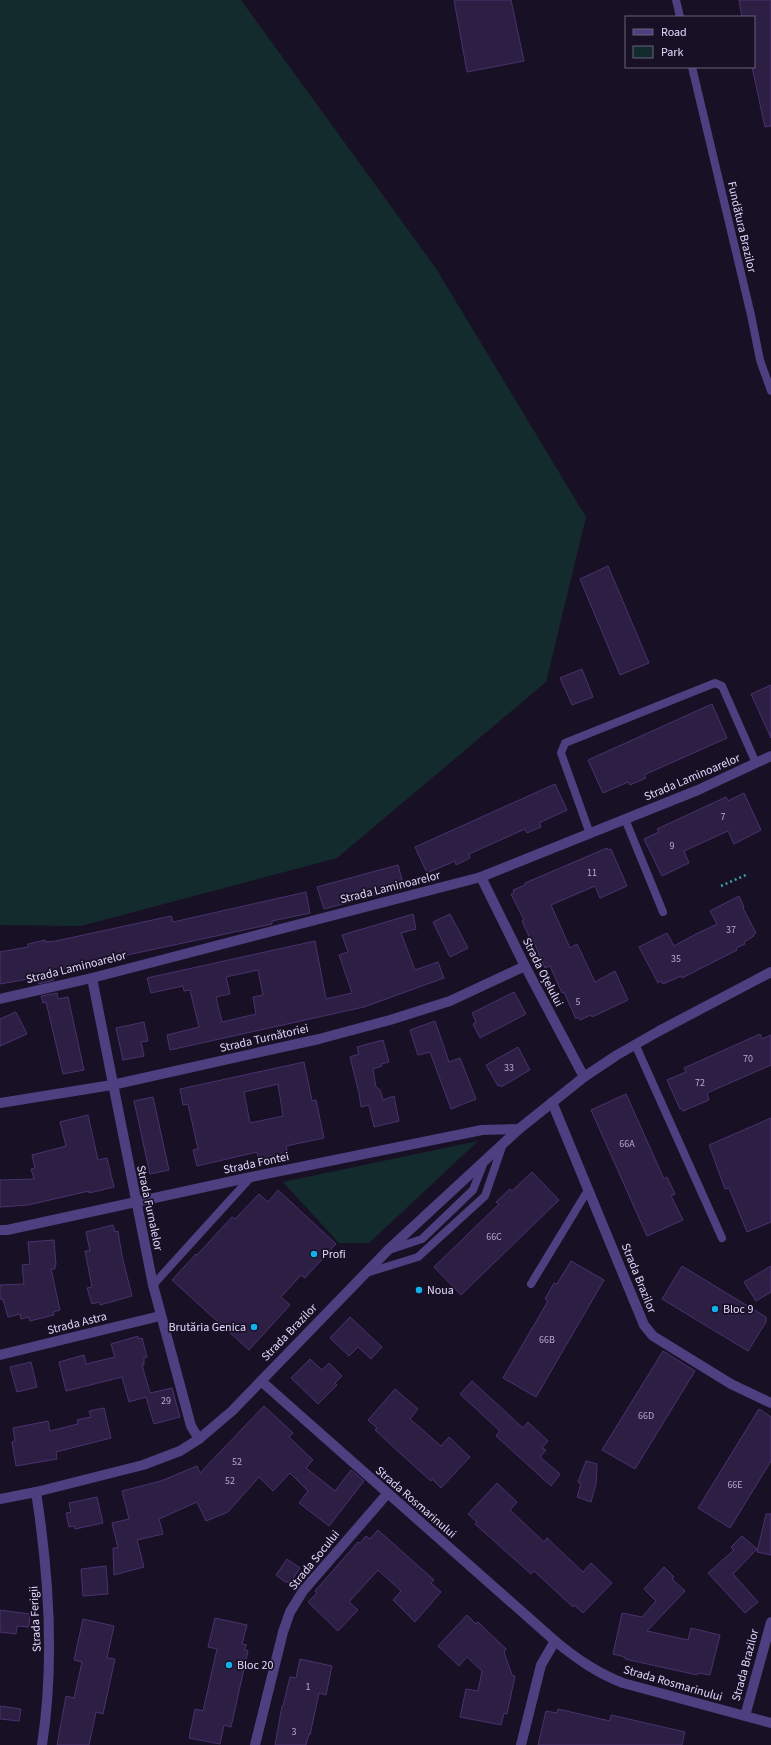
<svg xmlns="http://www.w3.org/2000/svg" width="771" height="1745" viewBox="0 0 771 1745" font-family="'Source Sans 3',sans-serif">
	<style>
		.green { fill: #142b2e }
		.building { fill: #2d1e44; stroke: #49326e; fill-rule: evenodd }
		.lines { fill: none; stroke-linecap: round; stroke-linejoin: round }
		.path { stroke: #39a1af; stroke-width: 2.5; stroke-dasharray: 2 3; stroke-linecap: butt }
		.lane { stroke: #4d3f80; stroke-width: 8 }
		.street { stroke: #4d3f80; stroke-width: 10 }
		.poi-dot { fill: #12b1ed; stroke: #181125; stroke-width: 1.5 }
		.labels { text-anchor: middle; stroke-width: 3.5; stroke-linejoin: round; paint-order: stroke }
		.number-label { font-size: 10px; fill: #b5a9ce }
		.street-label { font-size: 12px; fill: #e2d7fc; stroke: #181125 }
		.poi-label { font-size: 12px; fill: #e2d7fc; stroke: #181125; text-anchor: start }
	</style>
	<rect width="100%" height="100%" fill="#181125"/>
	<g class="green">
		<path d="M0 0H241L435 267 586 517 546 682 337 858 81 926 0 925Z"/>
		<path d="M478 1141 369 1243H339L283 1182Z"/>
	</g>
	<g class="building">
		<path d="M454 0H511L524 61 467 72Z"/>
		<path d="M739 0H771V126L765 127 752 67H754V17H742Z"/>
		<path d="M608 566 649 663 620 675 580 579Z"/>
		<path d="M582 669 593 697 572 705 560 678Z"/>
		<path d="M771 685V738L751 694Z"/>
		<path d="M712 704 727 738 644 775 646 778 630 785 628 782 603 793 588 760Z"/>
		<path d="M555 784 567 810 539 823 541 827 527 833 525 829 469 854 470 858 456 865 455 861 427 873 415 847Z"/>
		<path d="M744 793 761 830 734 844 728 831 684 851 689 863 662 876 644 839 659 832 657 829 726 797 728 801Z"/>
		<path d="M607 848 608 850 611 849 627 886 600 898 595 886 551 905 570 948 577 944 595 982 615 971 628 1000 592 1017 591 1015 580 1020 578 1017 576 1019 564 992 562 993 550 966 545 968 533 940 531 941 522 921 524 920 511 894 514 893 513 890 525 885V883Z"/>
		<path d="M398 865 403 883 389 887 391 891 324 909 317 887Z"/>
		<path d="M306 892 310 913 272 921V924L62 969 63 971 53 973 54 980 39 984 37 978H34L0 984V952L28 947V944L45 940V942L56 941 171 916 173 922Z"/>
		<path d="M739 896 744 907 743 908 756 933 753 935 754 936 744 942 745 944 736 948 737 950 682 978 681 976 663 984 661 981 658 983 639 947 667 933 674 946 694 935 717 924 710 911Z"/>
		<path d="M413 914 416 929 401 933 415 970 438 962 444 978 364 1007 170 1050 167 1035 199 1027 190 990 184 991 183 986 151 993 147 978 315 941 326 999 352 993 339 955 348 952 342 935ZM258 970 263 995 253 997 256 1014 222 1022 216 997 230 994 226 977Z"/>
		<path d="M450 914 468 948 450 957 433 922Z"/>
		<path d="M514 992 526 1014 480 1038 473 1024 476 1022 472 1013Z"/>
		<path d="M57 993 58 999 68 997 84 1070 63 1074 46 1002 43 1003 41 996Z"/>
		<path d="M16 1012 27 1034 0 1046V1019Z"/>
		<path d="M435 1021 449 1062 460 1058 476 1099 451 1109 430 1052 418 1055 410 1030Z"/>
		<path d="M144 1022 148 1041 141 1042 144 1056 123 1060 116 1028Z"/>
		<path d="M760 1034 762 1039 771 1035V1065L707 1093 709 1100 683 1111 681 1108 680 1109 667 1080 686 1072 684 1068Z"/>
		<path d="M383 1040 389 1062 381 1064 382 1066 373 1069 376 1087 380 1090 383 1100 394 1096 399 1121 374 1127 369 1105 361 1107 359 1093 350 1057 359 1054 357 1047Z"/>
		<path d="M518 1047 530 1070 501 1087 500 1085 498 1086 486 1065Z"/>
		<path d="M304 1062 312 1101 316 1100 324 1138 286 1146 289 1157 260 1164 257 1152 197 1166 193 1150 198 1149 188 1104 183 1105 180 1089ZM278 1084 283 1116 250 1123 244 1092Z"/>
		<path d="M626 1094 664 1179 667 1177 675 1194 671 1196 683 1220 647 1236 591 1110Z"/>
		<path d="M153 1097 169 1170 150 1174 134 1101Z"/>
		<path d="M88 1115 98 1160 107 1158 114 1187 89 1193V1191L28 1205 0 1207V1180L34 1179 31 1169 35 1168 32 1155 66 1146 60 1122Z"/>
		<path d="M771 1118V1222L747 1232 729 1188 725 1189 709 1145Z"/>
		<path d="M532 1172 559 1200 461 1295 434 1267 499 1204 496 1202 510 1189 512 1191Z"/>
		<path d="M278 1190 336 1244 305 1278 301 1275 281 1297 290 1305 249 1350 172 1280 196 1254 197 1255 232 1217 235 1219 259 1194 268 1202Z"/>
		<path d="M113 1225 115 1232 118 1231 122 1256 132 1296 100 1305 99 1302 92 1304 87 1288 92 1287 85 1251H90L86 1232Z"/>
		<path d="M54 1240 56 1265H55V1269H51L60 1310 53 1312 54 1315 30 1321 29 1317 21 1319 20 1314 8 1317 3 1299H0V1285L24 1284 22 1265 30 1264 28 1242Z"/>
		<path d="M571 1261 604 1280 536 1397 503 1378 548 1301 545 1299 550 1290 554 1283 557 1284Z"/>
		<path d="M682 1266 766 1317V1322L748 1351 662 1299Z"/>
		<path d="M771 1266V1292L756 1301 744 1282Z"/>
		<path d="M350 1317 382 1347 371 1359 358 1347 349 1356 330 1338Z"/>
		<path d="M138 1336V1339L142 1338 147 1357 144 1358V1365H142L150 1393 172 1388 180 1417 154 1424 146 1397 129 1402 122 1377 66 1391 59 1362 84 1355 86 1364 115 1357 111 1344Z"/>
		<path d="M663 1351 695 1371 635 1469 602 1450Z"/>
		<path d="M310 1359 322 1370 329 1363 342 1376 335 1383 337 1385 318 1404 291 1378Z"/>
		<path d="M31 1362 37 1387 17 1392 10 1367Z"/>
		<path d="M472 1381 523 1428 528 1422 548 1441 542 1448 546 1450 540 1457 560 1474 551 1486 496 1436 500 1431 460 1394Z"/>
		<path d="M395 1389 418 1409 410 1419 441 1446 449 1437 470 1457 441 1488 432 1479 431 1481 402 1455 375 1430 377 1428 368 1420Z"/>
		<path d="M264 1406 293 1433 289 1437 313 1460 306 1468 335 1491 351 1470 364 1481 329 1526 299 1503 308 1491 290 1473 273 1491 259 1477 228 1512 206 1521 197 1502 159 1519 163 1534 137 1540 144 1567 114 1575 113 1548H118L112 1523 129 1519 122 1491 161 1481 197 1466 200 1473Z"/>
		<path d="M104 1408 111 1438 56 1452 57 1459 16 1466 12 1442 15 1441 13 1428 48 1421 50 1431 78 1424 77 1420 91 1417 89 1411Z"/>
		<path d="M759 1409 771 1417V1461L730 1528 698 1508Z"/>
		<path d="M586 1461 597 1464 596 1484 591 1502 577 1497 581 1484 578 1482Z"/>
		<path d="M497 1483 517 1502 510 1510 544 1542 547 1538 583 1572 591 1563 612 1583 583 1613 574 1605 573 1607 534 1571 531 1574 475 1524 477 1522 468 1514Z"/>
		<path d="M97 1497 103 1523 75 1529 74 1526 69 1527 66 1513 71 1512 69 1503Z"/>
		<path d="M766 1514H771V1555L757 1552Z"/>
		<path d="M378 1530 434 1580 431 1583 441 1592 415 1622 393 1600 401 1591 378 1570 349 1602 358 1610 338 1631 308 1602 317 1593 315 1591 358 1542 360 1543 366 1536 370 1539Z"/>
		<path d="M742 1536 757 1549 733 1574 758 1602 745 1613 708 1573 734 1550 731 1547Z"/>
		<path d="M287 1559 300 1568 291 1582H285L276 1575Z"/>
		<path d="M106 1566 108 1594 83 1596 81 1569Z"/>
		<path d="M664 1567 674 1577 672 1579 685 1591 647 1631 688 1640 691 1628 720 1635 710 1675 698 1673 697 1675 625 1659V1657L613 1654 622 1613 642 1617 656 1601 644 1589Z"/>
		<path d="M0 1610 30 1614 29 1627 17 1626 16 1634 0 1632Z"/>
		<path d="M467 1615 476 1624 478 1622 506 1649 504 1652 512 1675 515 1676 507 1714 504 1713 501 1725 460 1717 466 1689 478 1691 482 1671 467 1657 459 1666 438 1646Z"/>
		<path d="M215 1618 247 1625 242 1644 247 1645 244 1649 248 1651 231 1727 224 1725 220 1744 189 1738 195 1709 203 1711 217 1649 208 1647Z"/>
		<path d="M83 1619 114 1626 107 1658 115 1659 103 1714 96 1712 89 1745H57L66 1696 74 1698 82 1662 74 1660Z"/>
		<path d="M300 1659 332 1666 326 1695 319 1693 310 1735 309 1734 306 1745H275L282 1706H283L290 1677 296 1678Z"/>
		<path d="M0 1706 21 1709 19 1721 0 1719Z"/>
		<path d="M558 1709 610 1721 611 1715 685 1732 682 1745H538L546 1711 557 1713Z"/>
	</g>
	<g class="lines">
		<path class="path" d="M721 886 748 874"/>
		<g class="lane">
			<path d="M676 0 680 17"/>
			<path d="M692 67 751 315 760 360 771 391"/>
			<path d="M625 819 663 912"/>
			<path d="M590 834 561 753 565 743 715 683 722 686 756 763"/>
			<path d="M635 1044 722 1238"/>
			<path d="M389 1250 422 1239 473 1190 484 1162"/>
			<path d="M366 1273 418 1257 485 1196 503 1144"/>
			<path d="M531 1284 588 1190"/>
			<path d="M153 1285 251 1177"/>
		</g>
		<g class="street">
			<path d="M481 877 525 966 584 1077"/>
			<path d="M92 978 153 1285 191 1426 199 1439"/>
			<path d="M0 999 92 978 481 877 698 790 771 756"/>
			<path d="M552 1102 644 1325 653 1336 731 1384 771 1403"/>
			<path d="M0 1103 112 1085 319 1039 390 1020 450 1001 525 966"/>
			<path d="M0 1230H7L251 1177 482 1130 519 1129"/>
			<path d="M0 1355 160 1316"/>
			<path d="M261 1381 555 1641C577 1659 597 1673 623 1683L771 1723"/>
			<path d="M36 1492C49 1575 55 1661 42 1745"/>
			<path d="M0 1499 36 1492 143 1465 180 1451 199 1439 232 1411 388 1250 519 1129 584 1077 617 1055 659 1031 771 972"/>
			<path d="M745 1716 771 1622"/>
			<path d="M255 1745 283 1632 290 1612 303 1591 387 1494"/>
			<path d="M521 1745 541 1665 555 1641"/>
		</g>
	</g>
	<g class="poi-dot">
		<circle cx="314" cy="1254" r="4"/>
		<circle cx="419" cy="1290" r="4"/>
		<circle cx="715" cy="1309" r="4"/>
		<circle cx="254" cy="1327" r="4"/>
		<circle cx="229" cy="1665" r="4"/>
	</g>
	<g class="labels">
		<g class="number-label">
			<text x="723" y="820">7</text>
			<text x="672" y="849">9</text>
			<text x="592" y="876">11</text>
			<text x="731" y="933">37</text>
			<text x="676" y="962">35</text>
			<text x="578" y="1005">5</text>
			<text x="748" y="1062">70</text>
			<text x="509" y="1071">33</text>
			<text x="700" y="1086">72</text>
			<text x="627" y="1147">66A</text>
			<text x="494" y="1240">66C</text>
			<text x="547" y="1343">66B</text>
			<text x="166" y="1404">29</text>
			<text x="646" y="1419">66D</text>
			<text x="237" y="1465">52</text>
			<text x="230" y="1484">52</text>
			<text x="735" y="1488">66E</text>
			<text x="308" y="1690">1</text>
			<text x="294" y="1735">3</text>
		</g>
		<g class="street-label">
			<text transform="translate(742 227) rotate(77)" y="4">Fundătura Brazilor</text>
			<text transform="translate(692 777) rotate(-23)" y="4">Strada Laminoarelor</text>
			<text transform="translate(390 887) rotate(-14)" y="4">Strada Laminoarelor</text>
			<text transform="translate(76 967) rotate(-14)" y="4">Strada Laminoarelor</text>
			<text transform="translate(543 972) rotate(63)" y="4">Strada Oțelului</text>
			<text transform="translate(264 1038) rotate(-13)" y="4">Strada Turnătoriei</text>
			<text transform="translate(256 1163) rotate(-12)" y="4">Strada Fontei</text>
			<text transform="translate(150 1208) rotate(78)" y="4">Strada Furnalelor</text>
			<text transform="translate(639 1278) rotate(68)" y="4">Strada Brazilor</text>
			<text transform="translate(77 1323) rotate(-14)" y="4">Strada Astra</text>
			<text transform="translate(289 1332) rotate(-46)" y="4">Strada Brazilor</text>
			<text transform="translate(416 1502) rotate(41)" y="4">Strada Rosmarinului</text>
			<text transform="translate(314 1560) rotate(-51)" y="4">Strada Socului</text>
			<text transform="translate(35 1619) rotate(-93)" y="4">Strada Ferigii</text>
			<text transform="translate(745 1665) rotate(-75)" y="4">Strada Brazilor</text>
			<text transform="translate(673 1683) rotate(16)" y="4">Strada Rosmarinului</text>
		</g>
		<g class="poi-label">
			<text x="322" y="1258">Profi</text>
			<text x="427" y="1294">Noua</text>
			<text x="723" y="1313">Bloc 9</text>
			<text x="246" y="1331" text-anchor="end">Brutăria Genica</text>
			<text x="237" y="1669">Bloc 20</text>
		</g>
	</g>
	<rect x="625" y="16" width="130" height="52" fill="#181125" stroke="#69607b"/>
	<rect x="633" y="29" width="20" height="6" fill="#4d3f80" stroke="#69607b"/>
	<text x="661" y="36" font-size="12" fill="#e2d7fc">Road</text>
	<rect x="633" y="46" width="20" height="12" fill="#142b2e" stroke="#69607b"/>
	<text x="661" y="56" font-size="12" fill="#e2d7fc">Park</text>
</svg>
